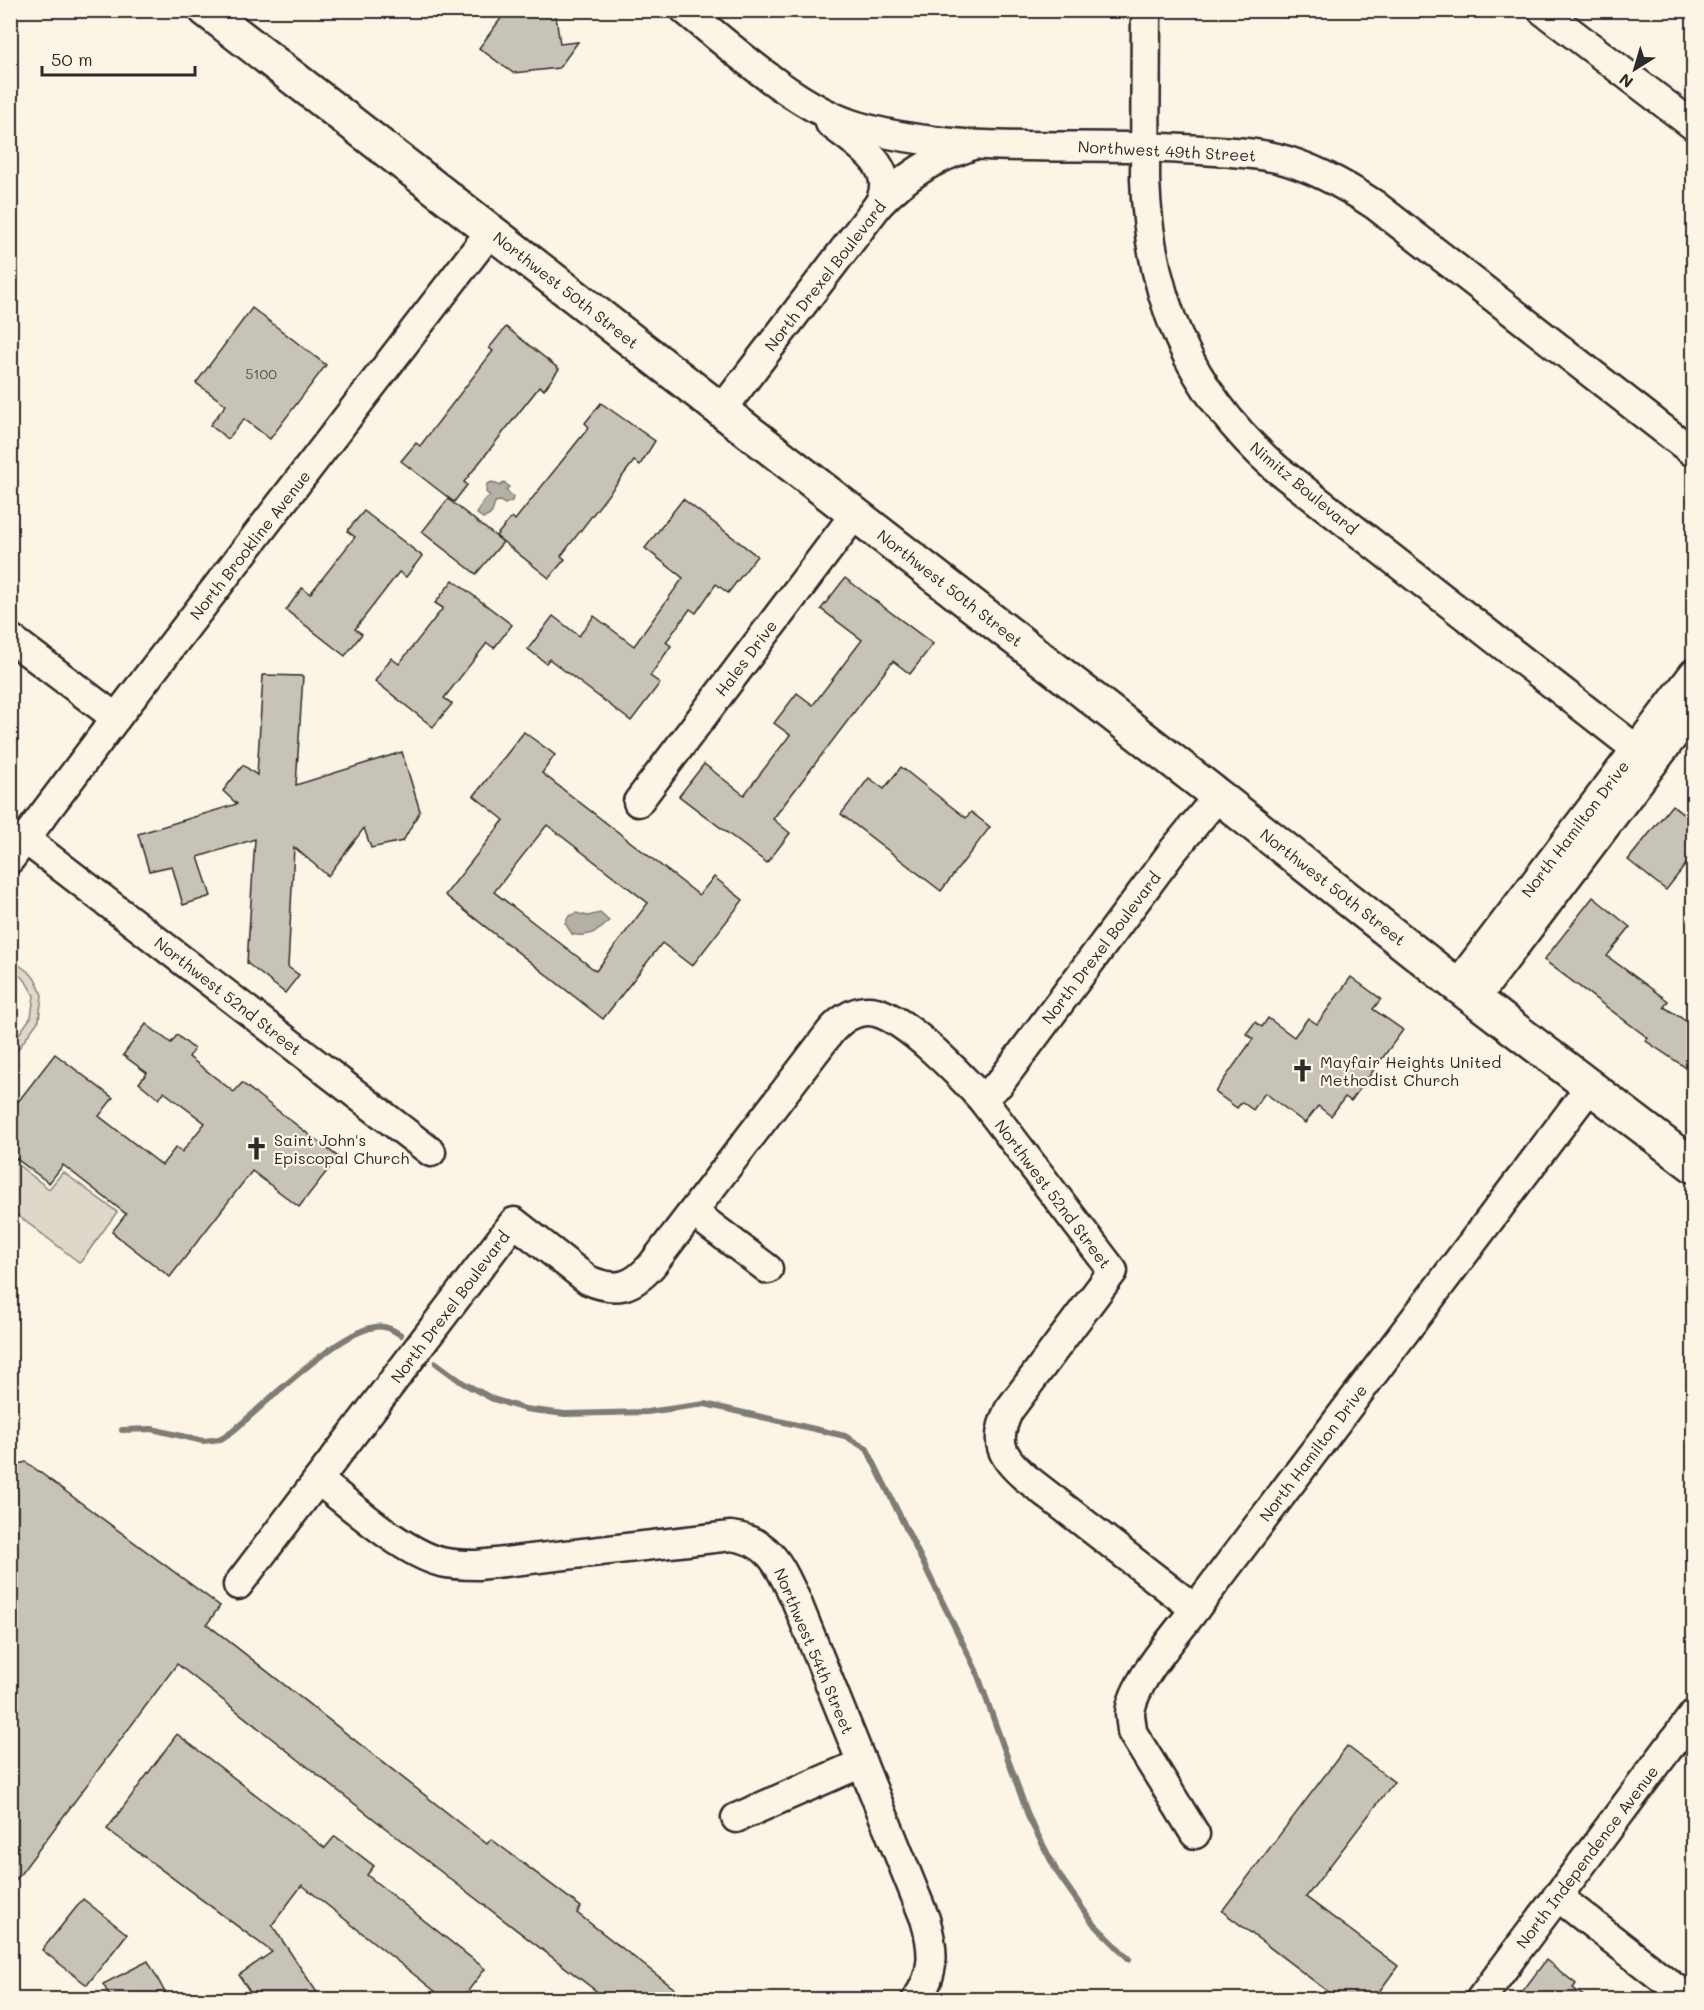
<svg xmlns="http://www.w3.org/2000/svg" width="1704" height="2010" viewBox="0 0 1704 2010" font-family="Mali,sans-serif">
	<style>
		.green { fill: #ded8ca; stroke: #84827a; stroke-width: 1.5 }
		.water { fill: #b4b0a5; stroke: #7d7b74; stroke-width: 1.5 }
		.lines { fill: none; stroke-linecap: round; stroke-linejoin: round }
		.stream { stroke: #7d7b74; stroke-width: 6 }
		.building { fill: #c8c3b7; stroke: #2b2b2b; stroke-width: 1.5; fill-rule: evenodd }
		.minor-casing { stroke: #2b2b2b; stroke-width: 33 }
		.major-casing { stroke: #2b2b2b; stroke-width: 38 }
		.minor { stroke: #fcf5e5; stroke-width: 28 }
		.major { stroke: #fcf5e5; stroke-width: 33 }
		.labels { text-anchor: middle; stroke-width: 4.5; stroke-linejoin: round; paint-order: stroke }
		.number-label { font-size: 14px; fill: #52514e }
		.street-label { font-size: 16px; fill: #2b2b2b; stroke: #fcf5e5 }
		.poi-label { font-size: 16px; fill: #2b2b2b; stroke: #fcf5e5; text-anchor: start }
	</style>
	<rect width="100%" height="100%" fill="#fcf5e5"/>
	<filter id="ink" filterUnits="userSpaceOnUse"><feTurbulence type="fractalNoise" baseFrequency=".0167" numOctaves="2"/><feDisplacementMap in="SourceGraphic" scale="12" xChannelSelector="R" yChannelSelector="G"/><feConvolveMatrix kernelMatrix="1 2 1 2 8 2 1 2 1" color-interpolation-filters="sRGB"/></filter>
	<g filter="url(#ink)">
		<g class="green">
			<path d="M11 959 31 974 37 982 42 995 39 1020 11 1059V1045L31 1017 34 996 25 980 11 969Z"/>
			<path d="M13 1161 49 1189 63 1172 117 1212 80 1263 11 1210 10 1164Z"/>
		</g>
		<g class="water">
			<path d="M492 482 500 486 504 482 509 487 506 490 513 497 512 501 505 504 500 501 495 502C493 511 492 516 483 518L477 514 483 501 490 496 486 492 487 484Z"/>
			<path d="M576 913 588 916 600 913 609 921C599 932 587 938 572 934L565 923 569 916Z"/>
		</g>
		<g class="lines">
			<g class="stream">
				<path d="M436 1363 463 1383 493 1399 525 1409 565 1414 647 1412 705 1404 845 1436 867 1449 976 1670 1029 1818 1057 1872 1092 1922 1129 1959"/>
				<path d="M122 1430 152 1429 203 1441 221 1439 233 1431C264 1405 338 1332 375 1327 385 1325 393 1330 401 1335"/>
			</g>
		</g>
		<g class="building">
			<path d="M501 10H555L560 44 578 42 559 68 513 73 479 48 502 17Z"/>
			<path d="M252 308 326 365 270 439 244 419 228 439 210 425 226 405 196 383Z"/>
			<path d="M506 327 559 369 544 390 540 386 464 482 467 485 454 502 401 461 416 443 420 446 493 351 489 348Z"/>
			<path d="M601 403 655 441 640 465 634 461 561 556 565 559 549 578 496 536 512 517 515 520 589 427 585 423Z"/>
			<path d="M448 499 503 542 476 574 422 532Z"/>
			<path d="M683 499 757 556 728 593 716 584 696 613 690 609 666 642 671 646 650 676 660 683 631 721 549 659 546 663 528 649 553 616 579 636 594 616 634 646 683 578 645 548Z"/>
			<path d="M364 511 422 556 406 577 399 572 355 629 362 634 345 656 286 610 302 588 310 594 355 537 347 531Z"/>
			<path d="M845 578 933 644 910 674 893 661 773 819 790 833 767 863 679 796 704 764 744 795 790 735 774 723 797 693 813 705 862 640 821 609Z"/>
			<path d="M453 580 512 625 494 648 487 643 444 698 452 704 433 727 375 681 391 658 399 664 443 608 435 603Z"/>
			<path d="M263 675 303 676 296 785 402 752 420 811 403 841 371 848 364 828 328 876 294 847 288 967 299 975 285 993 247 963 255 839 198 857 211 896 183 905 172 866 149 871 138 834 237 804 223 791 243 765 257 775Z"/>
			<path d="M524 732 555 755 542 773 699 895 714 877 743 900 692 966 662 943 603 1019 445 895 504 820 474 796ZM547 825 648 903 596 971 494 892Z"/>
			<path d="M901 767 966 818 971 812 990 827 941 891 841 814 869 778 884 789Z"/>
			<path d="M1672 805 1694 822V854L1666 890 1628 860Z"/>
			<path d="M1593 897 1630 927 1607 956 1668 1001 1664 1007 1694 1026V1073L1646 1041 1648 1038 1544 960Z"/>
			<path d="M1351 977 1381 999 1373 1009 1403 1030 1351 1101 1345 1097 1331 1116 1318 1106 1305 1123 1265 1093 1253 1110 1242 1102 1237 1108 1215 1092 1253 1039 1246 1034 1255 1022 1262 1027 1268 1018 1294 1037 1308 1018 1317 1024Z"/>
			<path d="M146 1024 171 1043 177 1035 194 1049 189 1057 234 1092 242 1083 338 1157 299 1207 252 1171 170 1277 112 1232 126 1214 63 1165 49 1183 10 1154V1112L55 1054 113 1098 99 1116 162 1165 176 1147 182 1152 205 1123 164 1092 159 1099 139 1083 147 1073 123 1055Z"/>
			<path d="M26 1462 220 1606 207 1624 487 1844 491 1839 581 1907 577 1913 689 2000H608L445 1875 177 1664 10 1888V1466Z"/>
			<path d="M177 1734 325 1848 335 1836 374 1866 367 1875 485 1969 461 2000H446L302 1885 272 1925 322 2000H255L239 1975 272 1952 107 1829Z"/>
			<path d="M1347 1746 1394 1782 1306 1897 1398 1966 1373 2000H1339L1222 1911Z"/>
			<path d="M83 1899 127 1934 87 1985 42 1950Z"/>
			<path d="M1546 1960 1576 1984 1573 1988 1589 2000H1516Z"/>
			<path d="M148 1961 169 2000H112L103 1984Z"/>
		</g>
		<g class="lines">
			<defs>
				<g id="minor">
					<path d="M685 10C733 49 798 109 857 126 958 156 1078 142 1183 149 1214 151 1246 151 1277 158 1313 167 1345 185 1375 205L1694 453"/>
					<path d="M1146 10 1145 179C1149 296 1189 392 1277 469L1636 749"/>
					<path d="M1542 10 1694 126"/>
					<path d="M830 123C856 144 899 166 879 204"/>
					<path d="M721 411 879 204C907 175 931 160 968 147"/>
					<path d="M10 638 116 718"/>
					<path d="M638 802 855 514"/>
					<path d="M25 839 431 1152"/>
					<path d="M10 859 116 718 490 232"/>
					<path d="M1457 985 1694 673"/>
					<path d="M1475 999 1694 709"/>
					<path d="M981 1098 999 1084 1172 852 1218 796"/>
					<path d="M694 1213 768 1269"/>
					<path d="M318 1480C351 1505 402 1552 441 1562 453 1565 465 1565 478 1565L731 1536C771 1541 780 1567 796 1600L925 1919C934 1949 936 1973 916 2000"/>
					<path d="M238 1585 514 1222 588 1280C616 1292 632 1288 652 1265L831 1031C842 1018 858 1008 876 1012 907 1020 959 1074 981 1098L1113 1271 1009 1410C993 1442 1001 1456 1026 1478L1195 1609"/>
					<path d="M736 1818 862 1763"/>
					<path d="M1195 1834 1132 1732C1132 1726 1130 1719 1130 1713 1133 1682 1176 1635 1195 1609L1590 1087"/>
					<path d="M1557 1896 1690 2000"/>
					<path d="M1480 2000 1694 1714"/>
				</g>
				<path id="major" d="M206 10 1218 796 1454 983 1694 1166"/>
			</defs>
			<use href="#minor" class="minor-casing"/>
			<use href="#major" class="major-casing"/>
			<use href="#minor" class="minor"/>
			<use href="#major" class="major"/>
		</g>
	</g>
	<defs>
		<symbol id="church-bare" viewBox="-9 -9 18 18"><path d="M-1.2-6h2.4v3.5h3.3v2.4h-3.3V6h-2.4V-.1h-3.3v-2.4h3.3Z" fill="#2b2b2b" stroke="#fcf5e5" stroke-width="2.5" paint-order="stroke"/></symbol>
	</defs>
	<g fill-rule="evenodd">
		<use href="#church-bare" x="1286" y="1054" width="33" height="33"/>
		<use href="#church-bare" x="240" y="1132" width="33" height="33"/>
	</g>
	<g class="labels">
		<g class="number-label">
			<text x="261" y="379">5100</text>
		</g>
		<g class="street-label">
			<text transform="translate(1167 151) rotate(3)" y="6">Northwest 49th Street</text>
			<text transform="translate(825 276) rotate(-52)" y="6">North Drexel Boulevard</text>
			<text transform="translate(566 290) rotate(38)" y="6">Northwest 50th Street</text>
			<text transform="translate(1304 488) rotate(40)" y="6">Nimitz Boulevard</text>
			<text transform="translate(250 545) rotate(-52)" y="6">North Brookline Avenue</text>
			<text transform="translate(950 588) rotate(38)" y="6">Northwest 50th Street</text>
			<text transform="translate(746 658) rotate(-53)" y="6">Hales Drive</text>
			<text transform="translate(1575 829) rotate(-53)" y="6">North Hamilton Drive</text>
			<text transform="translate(1333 887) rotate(38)" y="6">Northwest 50th Street</text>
			<text transform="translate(1101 948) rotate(-53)" y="6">North Drexel Boulevard</text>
			<text transform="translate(228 996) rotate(38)" y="6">Northwest 52nd Street</text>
			<text transform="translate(1053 1194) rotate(53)" y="6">Northwest 52nd Street</text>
			<text transform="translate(450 1307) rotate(-53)" y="6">North Drexel Boulevard</text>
			<text transform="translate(1313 1453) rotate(-53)" y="6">North Hamilton Drive</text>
			<text transform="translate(814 1651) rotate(67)" y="6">Northwest 54th Street</text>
			<text transform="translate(1587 1857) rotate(-53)" y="6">North Independence Avenue</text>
		</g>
		<g class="poi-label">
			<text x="1320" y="1068">Mayfair Heights United<tspan x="1320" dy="18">Methodist Church</tspan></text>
			<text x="274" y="1146">Saint John's<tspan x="274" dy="18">Episcopal Church</tspan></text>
		</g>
	</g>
	<rect width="1704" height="2010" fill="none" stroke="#fcf5e5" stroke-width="36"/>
	<rect x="18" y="18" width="1668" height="1974" fill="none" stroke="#2b2b2b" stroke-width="2" filter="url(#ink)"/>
	<g transform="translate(1635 69) rotate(217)" stroke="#fcf5e5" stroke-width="4.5" paint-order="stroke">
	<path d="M0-4.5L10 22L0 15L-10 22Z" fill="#2b2b2b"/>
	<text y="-9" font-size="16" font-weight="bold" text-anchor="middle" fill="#2b2b2b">N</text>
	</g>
	<path d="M42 66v9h153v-9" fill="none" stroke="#2b2b2b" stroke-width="3"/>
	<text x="51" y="66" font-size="18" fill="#2b2b2b" stroke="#fcf5e5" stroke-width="4.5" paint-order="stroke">50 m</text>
</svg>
